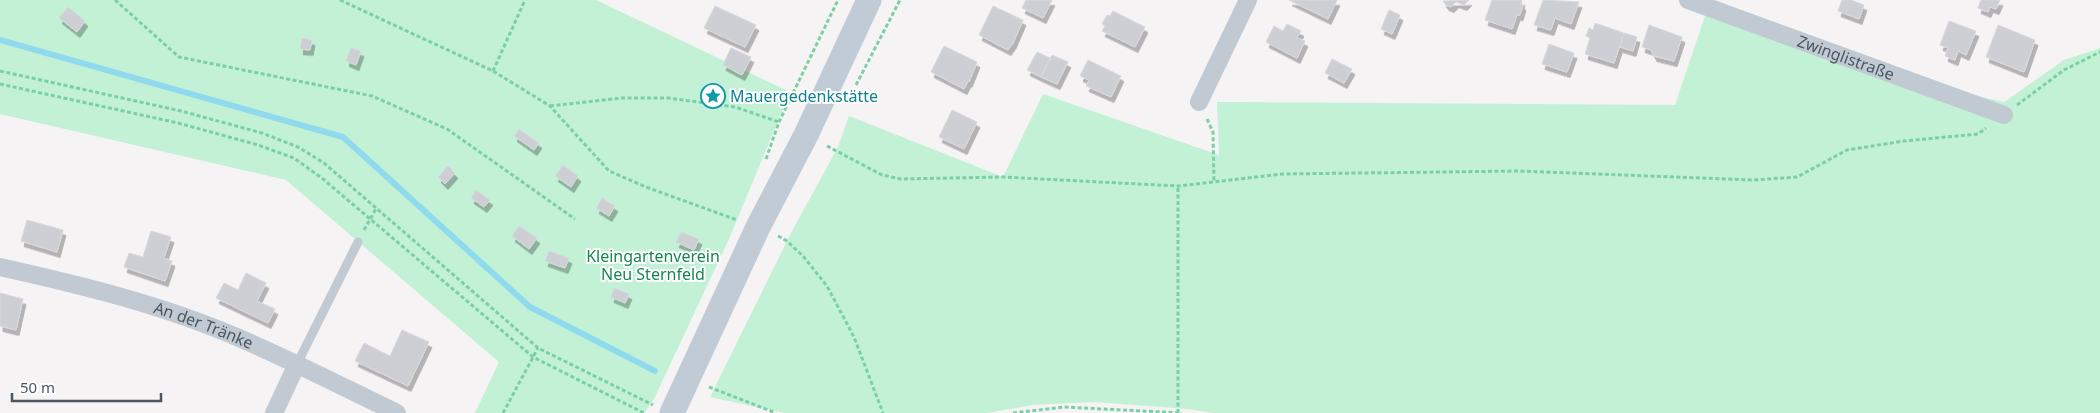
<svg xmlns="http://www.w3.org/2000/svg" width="2100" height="413" viewBox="0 0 2100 413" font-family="'Noto Sans',sans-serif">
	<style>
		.green { fill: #c3f1d5 }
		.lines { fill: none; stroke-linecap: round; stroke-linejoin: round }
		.stream { stroke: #90daee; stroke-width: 6 }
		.building { fill: #cdcfd5; stroke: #d7d9de; filter: url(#shadow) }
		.path { stroke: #7ad0a6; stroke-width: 3; stroke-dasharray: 4 2.5; stroke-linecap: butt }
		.lane { stroke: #c1cad2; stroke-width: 9 }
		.street { stroke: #c1cad2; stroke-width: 18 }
		.secondary { stroke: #c1cbd6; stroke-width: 25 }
		.labels { text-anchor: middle; stroke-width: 4; stroke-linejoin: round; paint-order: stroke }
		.street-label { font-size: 16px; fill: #4a5661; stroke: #fff }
		.culture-label { font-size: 16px; fill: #0d838f; stroke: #fff; text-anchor: start }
		.park-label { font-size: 16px; fill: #17864f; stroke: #fff }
	</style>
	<defs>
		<filter id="shadow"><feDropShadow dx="3" dy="5.5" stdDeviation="0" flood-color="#0004"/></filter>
	</defs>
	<rect width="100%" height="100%" fill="#f5f3f3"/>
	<g class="green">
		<path d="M0 0H596L790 92 729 239 654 399 644 413H475L499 362 286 180 0 114Z"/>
		<path d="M1708 7 1923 84 2004 102 2064 60 2100 48V413H1213L1188 409 1094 402 1033 405 987 413H785L710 397 792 231 838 147 849 116 1003 177 1043 94 1219 155 1217 102 1675 105Z"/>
	</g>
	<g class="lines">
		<path class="stream" d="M0 40 343 137 530 307 655 371"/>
	</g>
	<g class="building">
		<path d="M1026 0H1052L1043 18 1022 8Z"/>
		<path d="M1289 0H1337L1328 19Z"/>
		<path d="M1469 0 1464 5 1456 2 1451 7 1446 5 1443 1Z"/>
		<path d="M1492 0H1522L1521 4 1523 5 1520 15H1517L1512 29 1485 20Z"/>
		<path d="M1543 0 1579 2 1571 24 1555 18 1551 30 1534 25Z"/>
		<path d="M1842 0H1851L1864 5 1859 19 1838 11Z"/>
		<path d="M1981 0H2000L1996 9 1990 7 1988 12 1978 8Z"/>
		<path d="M715 6 756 25 745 47 704 28Z"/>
		<path d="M993 6 1023 20 1013 43 1008 50 979 35Z"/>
		<path d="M68 7 85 21 77 32 59 18Z"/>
		<path d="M1389 10 1400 15 1392 34 1381 29Z"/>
		<path d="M1113 11 1145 27 1135 47 1102 31 1105 26 1102 24 1107 15 1110 16Z"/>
		<path d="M1949 21 1976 31 1966 55 1958 51 1955 60 1945 56 1948 48 1940 45Z"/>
		<path d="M1595 23 1624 33 1614 63 1585 54 1590 38 1586 36 1589 28 1593 30Z"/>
		<path d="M1287 24 1301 31 1297 38 1305 41 1297 58 1266 42 1274 26 1283 31Z"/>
		<path d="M1649 25 1682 37 1674 61 1654 56 1651 50 1642 47Z"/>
		<path d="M1998 25 2035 40 2024 72 1986 57Z"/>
		<path d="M1624 33 1637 37 1633 51 1620 47Z"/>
		<path d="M302 38 312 40 310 50 300 49Z"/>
		<path d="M1549 44 1574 53 1567 72 1542 64Z"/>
		<path d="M944 46 977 62 969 82 968 81 964 89 931 72Z"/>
		<path d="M351 48 361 51 356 65 346 61Z"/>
		<path d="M731 48 751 57 742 75 723 65Z"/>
		<path d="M1037 52 1050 58 1041 77 1027 70Z"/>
		<path d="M1052 55 1068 62 1057 84 1041 77Z"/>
		<path d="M1332 59 1352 69 1344 83 1325 73Z"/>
		<path d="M1088 60 1121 76 1111 97 1086 86 1089 80 1080 76Z"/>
		<path d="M952 110 977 122 964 149 939 137Z"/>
		<path d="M519 129 539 143 534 150 514 136Z"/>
		<path d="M563 165 578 176 571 187 555 176Z"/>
		<path d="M448 166 455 173 445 184 438 177Z"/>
		<path d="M476 190 490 200 484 207 471 198Z"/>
		<path d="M602 198 615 206 609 216 596 208Z"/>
		<path d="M27 220 63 230 57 252 21 241Z"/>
		<path d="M519 226 537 238 529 249 512 236Z"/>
		<path d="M151 231 171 237 164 258 172 261 165 281 124 267 129 253 143 257Z"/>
		<path d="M681 232 699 239 694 250 676 242Z"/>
		<path d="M549 251 569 258 565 268 545 261Z"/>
		<path d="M246 273 266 283 257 301 275 309 268 323 216 298 224 283 238 290Z"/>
		<path d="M614 288 629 294 625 303 611 297Z"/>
		<path d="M0 293 23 299 16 330 0 326Z"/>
		<path d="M402 330 429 342 408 386 355 361 364 343 390 356Z"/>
	</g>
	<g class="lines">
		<g class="path">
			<path d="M115 0 179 57 372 96 447 129 575 219"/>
			<path d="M340 0 493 71 550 106 609 171 646 187 737 220"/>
			<path d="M0 71 181 111 262 133 298 147 324 163 538 348 653 405"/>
			<path d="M493 71 525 0"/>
			<path d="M0 84 178 123 258 145 294 158 323 179 533 357 644 413"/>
			<path d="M856 85 900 0"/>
			<path d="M2017 105 2064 70 2100 52"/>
			<path d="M550 106 622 98H668L735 107 779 122"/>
			<path d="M1207 119 1213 132 1214 182"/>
			<path d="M827 146 882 175 901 179 1003 177 1178 186 1282 174 1519 171 1753 180 1797 177 1847 150 1904 141 1978 134 1986 128"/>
			<path d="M766 159 779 122 838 0"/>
			<path d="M364 230 376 209"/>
			<path d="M778 236 787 241 803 256 827 286 854 337 883 413"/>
			<path d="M709 387 776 413"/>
			<path d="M503 413 538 348"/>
			<path d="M1013 413 1064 407 1182 413"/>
			<path d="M1178 413V186"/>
		</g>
		<path class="lane" d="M297 364 358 242"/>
		<g class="street">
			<path id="s1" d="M1688 0 2004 115"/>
			<path d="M1199 102 1248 0"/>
			<path id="s2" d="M0 267C81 285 163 305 239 338 293 361 345 388 397 413"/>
			<path d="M274 413 297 364"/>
		</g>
		<path class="secondary" d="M672 413 758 227 806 135 869 0"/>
	</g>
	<defs>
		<symbol id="sight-ring" viewBox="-11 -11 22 22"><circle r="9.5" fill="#fff" stroke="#0f9aa8" stroke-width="1.5"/><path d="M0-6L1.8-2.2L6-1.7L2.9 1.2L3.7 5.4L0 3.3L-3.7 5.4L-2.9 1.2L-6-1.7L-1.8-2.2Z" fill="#0f9aa8"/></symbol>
	</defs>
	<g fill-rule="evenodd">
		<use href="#sight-ring" x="699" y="82" width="28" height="28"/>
	</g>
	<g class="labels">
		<g class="street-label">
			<text dy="6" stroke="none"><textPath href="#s1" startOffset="168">Zwinglistraße</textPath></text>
			<text dy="6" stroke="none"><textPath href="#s2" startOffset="212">An der Tränke</textPath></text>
		</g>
		<g class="culture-label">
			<text x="730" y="102">Mauergedenkstätte</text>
		</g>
		<g class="park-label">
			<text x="653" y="262">Kleingartenverein<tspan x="653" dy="18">Neu Sternfeld</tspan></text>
		</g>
	</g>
	<path d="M12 393v8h149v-8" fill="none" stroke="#4a5661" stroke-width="2.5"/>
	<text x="20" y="393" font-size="15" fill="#4a5661" stroke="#ffffff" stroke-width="4" paint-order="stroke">50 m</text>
</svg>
